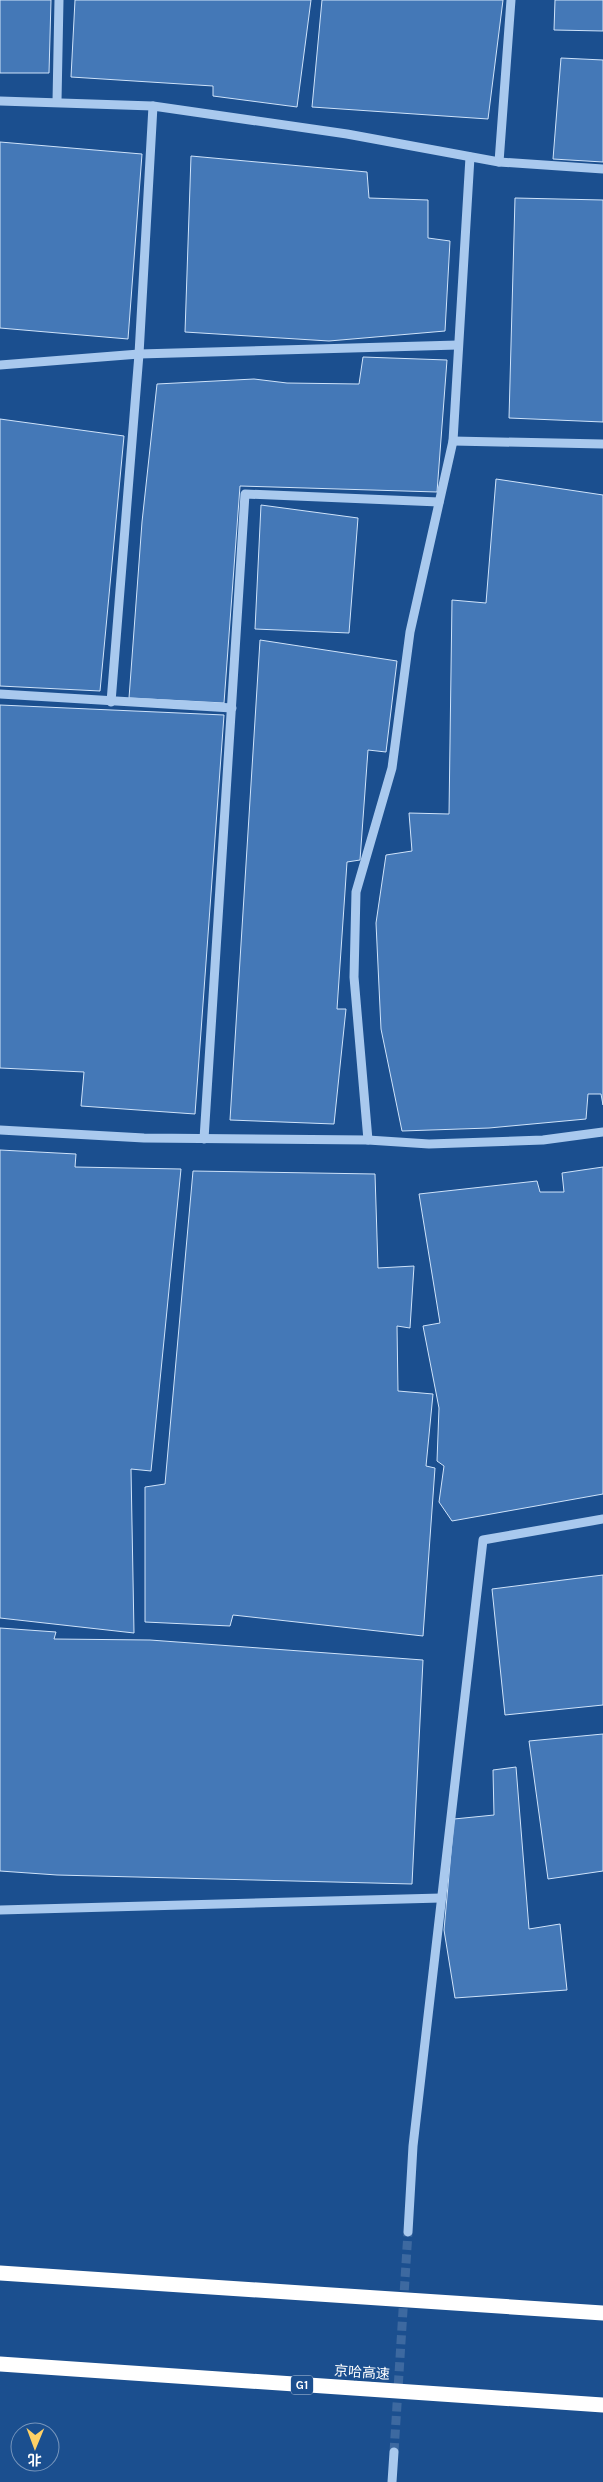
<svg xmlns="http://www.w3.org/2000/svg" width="603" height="2482" viewBox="0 0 603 2482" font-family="Karla,'Noto Sans SC',sans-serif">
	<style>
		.building { fill: #4478b7; stroke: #cfe3fa }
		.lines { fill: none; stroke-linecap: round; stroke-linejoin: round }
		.minor-tunnel { stroke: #3d69a0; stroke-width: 9; stroke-dasharray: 9 4.5; stroke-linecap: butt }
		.minor { stroke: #a9c9ee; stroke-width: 9 }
		.highway { stroke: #fff; stroke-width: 15 }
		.labels { text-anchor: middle; stroke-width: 5; stroke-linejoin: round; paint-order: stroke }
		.shield { fill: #1b4f8f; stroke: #bbcadd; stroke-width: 1 }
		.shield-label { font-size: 12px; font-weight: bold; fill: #fff }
		.street-label { font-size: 14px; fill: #fff; stroke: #1b4f8f }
	</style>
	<rect width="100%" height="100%" fill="#1b4f8f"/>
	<g class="building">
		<path d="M0 0H51L49 73H0Z"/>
		<path d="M75 0H311L297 107 213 96V86L71 77Z"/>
		<path d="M322 0H503L488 119 312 107Z"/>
		<path d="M555 0H603V31L554 30Z"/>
		<path d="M561 58 603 60V162L553 159Z"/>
		<path d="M0 142 142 154 128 339 0 328Z"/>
		<path d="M191 156 367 172 369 198 428 200V238L450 241 445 331 329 341 185 332Z"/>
		<path d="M515 198 603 200V422L509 418Z"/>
		<path d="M363 357 447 360 437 492 240 486 224 703 129 698 142 522 157 384 254 379 287 383 359 384Z"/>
		<path d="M0 419 124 436 100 691 0 686Z"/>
		<path d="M496 479 603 495V1105L601 1094H588L586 1119 489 1128 402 1131 381 1029 376 923 386 855 412 851 409 813 449 814 452 600 486 603Z"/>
		<path d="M261 505 358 518 349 633 255 629Z"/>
		<path d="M260 640 397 661 386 752 368 750 360 860 347 862 337 1009H346L334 1124 230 1120Z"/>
		<path d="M0 705 224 715 195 1114 81 1106 84 1072 0 1068Z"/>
		<path d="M0 1150 76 1154 75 1167 181 1169 151 1471 131 1469 134 1633 0 1618Z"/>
		<path d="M603 1167V1494L452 1521 439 1502 444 1466 437 1461 439 1408 423 1326 440 1323 419 1194 537 1181 540 1192H564L562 1173Z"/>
		<path d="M193 1171 375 1174 378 1268 414 1266 410 1328 397 1326 398 1391 433 1394 426 1466 435 1468 423 1636 233 1615 230 1626 145 1622V1487L165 1484Z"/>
		<path d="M603 1575V1705L505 1715 492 1589Z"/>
		<path d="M0 1628 56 1632 54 1639 150 1640 423 1660 412 1884 57 1875 0 1871Z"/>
		<path d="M603 1734V1871L548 1879 529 1741Z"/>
		<path d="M516 1767 529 1929 560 1924 567 1990 455 1998 444 1930 454 1819 494 1815 493 1770Z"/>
	</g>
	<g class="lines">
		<path class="minor-tunnel" d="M394 2452 408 2232"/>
		<g class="minor">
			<path d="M0 101 153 106 347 134 499 162 603 169"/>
			<path d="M57 101 59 0"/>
			<path d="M499 162 511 0"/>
			<path d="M0 365 139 354 458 345"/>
			<path d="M453 441 603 444"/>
			<path d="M0 694 232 708"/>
			<path d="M111 702 139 354 153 106"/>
			<path d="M0 1130 144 1138 368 1140 429 1144 543 1140 603 1132"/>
			<path d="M204 1139 245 494 439 502"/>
			<path d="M368 1140 354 977 356 892 392 768 410 632 453 441 470 157"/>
			<path d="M0 1910 441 1898"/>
			<path d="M408 2232 413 2146 483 1540 603 1519"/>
			<path d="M392 2482 394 2452"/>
		</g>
		<g class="highway">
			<path d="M0 2273 603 2313"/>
			<path d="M0 2364 603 2405"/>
		</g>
	</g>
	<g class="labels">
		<rect class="shield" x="291" y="2375.5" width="22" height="19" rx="4"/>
		<g class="shield-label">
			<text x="302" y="2389">G1</text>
		</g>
		<g class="street-label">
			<text transform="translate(362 2372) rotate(4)" y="5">京哈高速</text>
		</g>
	</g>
	<g transform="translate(35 2447) rotate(181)"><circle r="24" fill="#1b4f8f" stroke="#7695bc"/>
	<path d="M0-4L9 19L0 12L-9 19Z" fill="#ffd166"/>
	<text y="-8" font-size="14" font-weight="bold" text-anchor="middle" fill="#ffffff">北</text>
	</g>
</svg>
